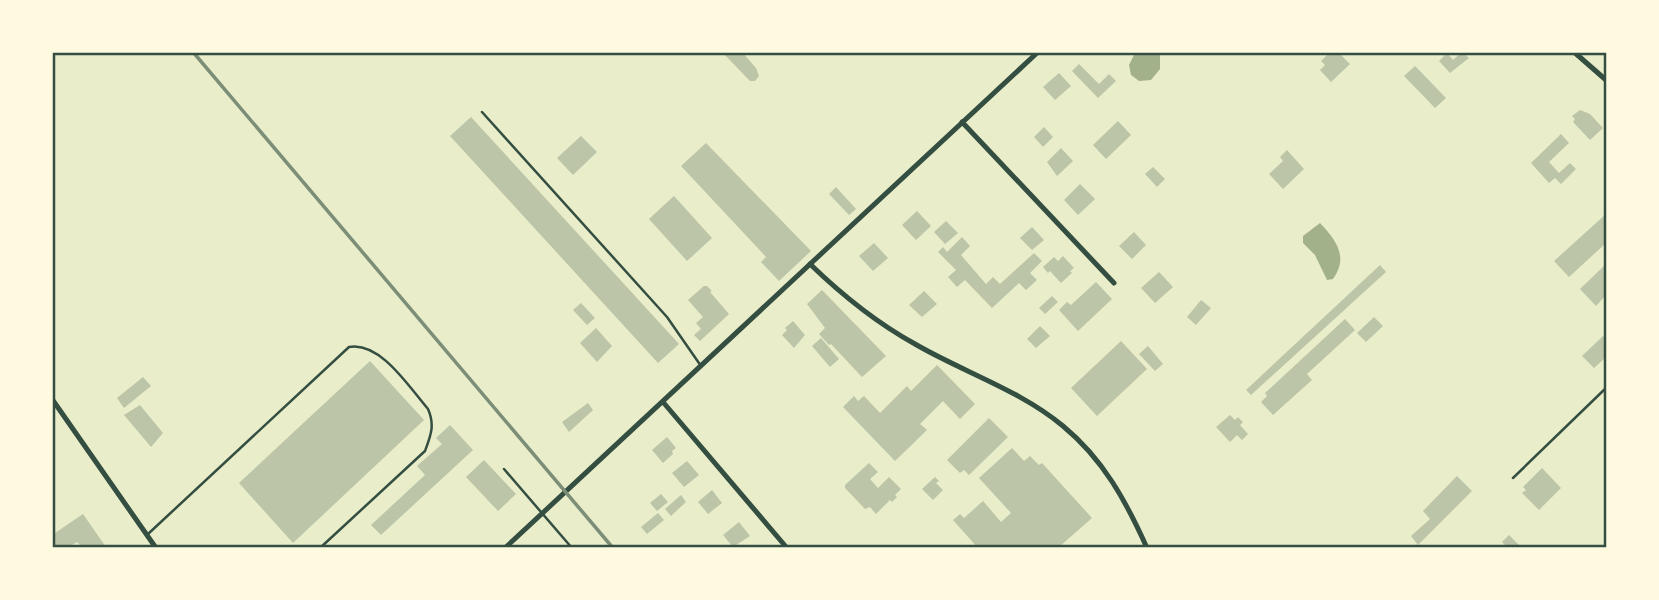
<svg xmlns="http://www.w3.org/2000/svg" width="1659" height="600" viewBox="0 0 1659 600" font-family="Merriweather,serif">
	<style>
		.water { fill: #a3b18a }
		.building { fill: #bcc5a7 }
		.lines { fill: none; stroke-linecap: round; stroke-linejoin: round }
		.service { stroke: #344e41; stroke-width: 2.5 }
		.minor { stroke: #344e41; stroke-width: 5 }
		.rail { stroke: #7c8e77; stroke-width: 3.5 }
		.neatline { fill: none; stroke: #344e41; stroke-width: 2.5 }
	</style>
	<rect width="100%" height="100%" fill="#e9edc9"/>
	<g class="water">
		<path d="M1135 53H1160V69L1151 80 1139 81 1131 75 1129 65Z"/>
		<path d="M1320 223C1336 240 1349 257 1333 279L1327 280 1315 255 1303 243V236Z"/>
	</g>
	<g class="building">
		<path d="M722 52H742L756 68 759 76 755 81H750Z"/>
		<path d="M1330 52H1342L1340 54 1350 64 1331 82 1320 70 1325 65 1321 61Z"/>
		<path d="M1462 52 1469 58 1450 73 1439 61 1447 53 1453 60Z"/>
		<path d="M1079 64 1099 84 1109 74 1116 81 1098 98 1072 71Z"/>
		<path d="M1415 66 1446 98 1435 108 1404 76Z"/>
		<path d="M1059 73 1071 86 1055 100 1043 87Z"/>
		<path d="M1580 110 1590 114 1603 128 1590 140 1573 122 1575 119 1572 116Z"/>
		<path d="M471 117 679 344 658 363 450 136Z"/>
		<path d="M1118 121 1131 135 1106 159 1093 145Z"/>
		<path d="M1044 127 1053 137 1043 147 1034 137Z"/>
		<path d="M1561 134 1569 143 1549 162 1559 173 1570 163 1576 169 1561 184 1555 178 1549 183 1531 163Z"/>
		<path d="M581 136 597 152 573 175 557 158Z"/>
		<path d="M706 143 811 251 779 281 761 262 766 257 681 166Z"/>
		<path d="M1061 148 1073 161 1057 176 1047 162Z"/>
		<path d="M1287 150 1304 169 1283 189 1269 174 1283 161 1280 157Z"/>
		<path d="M1153 167 1165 179 1157 187 1145 174Z"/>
		<path d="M1080 184 1095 199 1078 215 1064 200Z"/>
		<path d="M836 187 856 209 849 215 829 194Z"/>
		<path d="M674 196 712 238 687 261 649 219Z"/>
		<path d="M917 211 931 226 916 240 902 225Z"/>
		<path d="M1606 214V243L1569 277 1554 261Z"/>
		<path d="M946 221 958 233 945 244 934 232Z"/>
		<path d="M1032 227 1044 240 1032 250 1020 238Z"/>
		<path d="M1134 232 1146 245 1132 259 1119 246Z"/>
		<path d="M962 237 970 246 961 255 986 284 993 277 1000 284 1034 253 1042 261 1030 273 1037 280 1026 290 1019 283 992 308 965 280 957 287 948 277 956 270 938 252 943 247 947 252Z"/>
		<path d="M874 243 888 258 873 271 859 256Z"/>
		<path d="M1063 256 1074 268 1070 271 1072 273 1061 283 1050 271 1048 273 1043 267 1054 257 1058 261Z"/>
		<path d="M1606 264V295L1596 306 1580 289Z"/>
		<path d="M1380 265 1386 272 1251 395 1246 390Z"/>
		<path d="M1159 272 1173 287 1155 303 1141 288Z"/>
		<path d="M1096 282 1112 299 1078 331 1059 310 1067 302 1071 305Z"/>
		<path d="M704 286H707L712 291 710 292 729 314 700 341 694 335 701 329 696 323 703 317 688 300Z"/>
		<path d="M822 290 886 356 862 377 831 344 829 345 819 334 825 328 807 304Z"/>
		<path d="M924 291 937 304 922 317 909 305Z"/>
		<path d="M1052 296 1058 302 1045 314 1039 308Z"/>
		<path d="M1201 300 1211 308 1196 325 1187 317Z"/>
		<path d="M581 303 595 318 587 325 573 310Z"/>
		<path d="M1374 317 1383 326 1366 342 1357 333Z"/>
		<path d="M1345 319 1355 330 1307 374 1312 380 1273 415 1261 402 1267 396 1265 393Z"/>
		<path d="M793 321 805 335 794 348 782 335 787 330 785 328Z"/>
		<path d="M1040 326 1050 336 1036 348 1027 339Z"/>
		<path d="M596 328 612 346 597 362 580 343Z"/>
		<path d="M1603 336 1606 340V357L1594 368 1582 356Z"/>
		<path d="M821 338 839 359 830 367 812 346Z"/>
		<path d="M1121 341 1147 369 1097 416 1071 388Z"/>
		<path d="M1148 346 1163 364 1155 371 1139 354Z"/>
		<path d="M370 361 424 420 293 543 239 483Z"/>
		<path d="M937 365 975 404 960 419 943 401 920 424 927 430 895 461 843 407 854 396 858 401 864 396 880 413 907 386 911 391Z"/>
		<path d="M143 377 151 386 124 408 117 398Z"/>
		<path d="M588 403 593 410 569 432 562 422Z"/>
		<path d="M140 405 163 433 151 447 124 415Z"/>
		<path d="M1230 415 1235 420 1238 417 1243 422 1240 425 1248 434 1242 440 1237 435 1230 442 1216 427Z"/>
		<path d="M989 418 1008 437 969 475 964 470 960 473 947 460Z"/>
		<path d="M450 425 473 450 381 535 371 525 425 475 417 466 442 444 436 438Z"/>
		<path d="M667 437 676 448 672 451 673 454 663 463 652 450Z"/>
		<path d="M1012 448 1024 461 1030 456 1039 465 1042 463 1092 518 1059 547H977L953 520 960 514 964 518 983 501 1001 522 1011 513 979 478Z"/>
		<path d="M484 460 516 494 498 511 466 477Z"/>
		<path d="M687 461 699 475 684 487 672 473Z"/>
		<path d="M869 463 878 472 870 479 878 488 889 477 901 489 895 495 897 497 892 502 890 500 876 514 870 507 865 509 845 488V485Z"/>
		<path d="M1542 468 1561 488 1539 510 1522 493 1526 490 1523 487Z"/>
		<path d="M1457 476 1472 491 1418 545 1411 536 1430 519 1423 511Z"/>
		<path d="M935 477 939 481 936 483 943 490 933 500 922 489Z"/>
		<path d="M712 490 722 503 708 514 698 502Z"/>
		<path d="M661 494 668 502 657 511 650 503Z"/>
		<path d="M681 495 686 502 671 516 665 509Z"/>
		<path d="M658 513 664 520 647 534 641 527Z"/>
		<path d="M83 514 106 547H82L77 542 69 547H52V535Z"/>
		<path d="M739 522 750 536 733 547 723 535Z"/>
		<path d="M1509 535 1521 547H1507L1502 542Z"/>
	</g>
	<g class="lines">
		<g class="service">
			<path d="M482 112 667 317 701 366"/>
			<path d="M504 469 572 548"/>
			<path d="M1513 478 1606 388"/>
			<path d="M148 534 349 347C380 341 409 387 428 409 435 425 431 435 425 451L320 548"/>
		</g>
		<g class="minor">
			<path d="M1574 52 1606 80"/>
			<path d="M962 122 1114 283"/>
			<path d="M810 264C842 295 875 322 915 344 963 372 1020 390 1063 426 1103 459 1126 501 1147 548"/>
			<path d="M52 399 156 548"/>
			<path d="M663 402 787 548"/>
			<path d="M505 548 1038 52"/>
		</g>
		<path class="rail" d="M193 52 613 548"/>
	</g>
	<rect width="1659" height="600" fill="none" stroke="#fefae0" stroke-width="108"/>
	<rect x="54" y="54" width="1551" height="492" class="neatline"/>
</svg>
